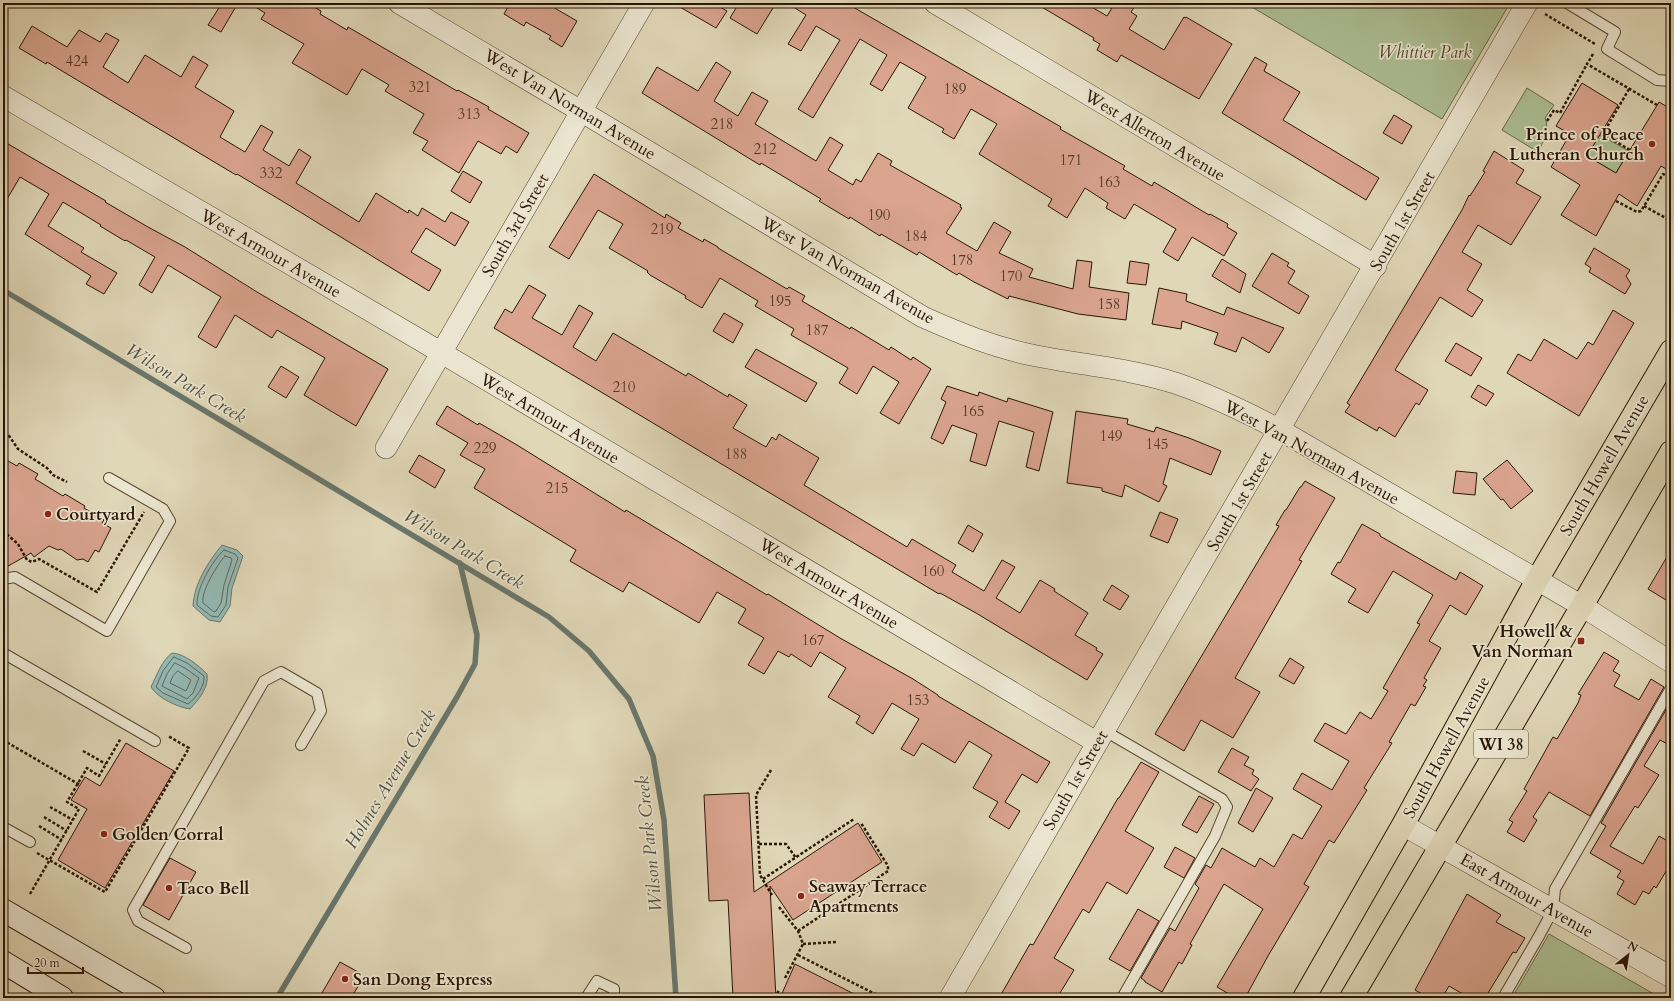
<svg xmlns="http://www.w3.org/2000/svg" width="1674" height="1001" viewBox="0 0 1674 1001" font-family="Cardo,serif">
	<style>
		.green { fill: #acbf93; stroke: #6a6a4c }
		.water { fill: #94b8b3; stroke: #69776d }
		.lines { fill: none; stroke-linecap: round; stroke-linejoin: round }
		.shore { stroke: #5e675c; stroke-width: 1 }
		.stream { stroke: #69776d; stroke-width: 5.5 }
		.building { fill: #daa48f; stroke: #291604 }
		.service-casing { stroke: #574631; stroke-width: 12 }
		.minor-casing { stroke: #574631; stroke-width: 22 }
		.secondary-casing { stroke: #291604; stroke-width: 24 }
		.primary-casing { stroke: #291604; stroke-width: 24 }
		.path { stroke: #291604; stroke-width: 2.5; stroke-dasharray: 3 2; stroke-linecap: butt }
		.service { stroke: #ebe5d0; stroke-width: 10 }
		.minor { stroke: #ebe5d0; stroke-width: 21 }
		.secondary { stroke: #ebe5d0; stroke-width: 22 }
		.primary { stroke: #e0d7b7; stroke-width: 22 }
		.poi-dot { fill: #8f2418; stroke: #ebe5d0; stroke-width: 1.5 }
		.labels { text-anchor: middle; stroke-width: 3.5; stroke-linejoin: round; paint-order: stroke }
		.number-label { font-size: 15px; fill: #553a27 }
		.shield { fill: #ebe5d0; stroke: #635441; stroke-width: 1 }
		.shield-label { font-size: 16px; font-weight: bold; fill: #291604 }
		.park-label { font-size: 17px; font-style: italic; fill: #50492f; stroke: #ebe5d0 }
		.street-label { font-size: 17px; fill: #291604; stroke: #ebe5d0 }
		.poi-label { font-size: 17px; font-weight: bold; fill: #291604; stroke: #ebe5d0; text-anchor: start }
		.water-label { font-size: 18px; font-style: italic; fill: #4e4f41; stroke: #ebe5d0 }
	</style>
	<rect width="100%" height="100%" fill="#e0d7b7"/>
	<filter id="stains"><feTurbulence type="fractalNoise" baseFrequency=".005" numOctaves="4"/><feColorMatrix values="0 0 0 0 .2 0 0 0 0 .09 0 0 0 0 .02 0 0 0 .5 -.17"/></filter>
	<radialGradient id="worn" r=".72"><stop offset=".6" stop-color="#630" stop-opacity="0"/><stop offset="1" stop-color="#630" stop-opacity=".3"/></radialGradient>
	<g class="green">
		<path d="M1245 3H1510L1442 119Z"/>
		<path d="M1527 88 1554 105 1545 118C1550 128 1543 143 1538 152L1502 130Z"/>
		<path d="M1600 135 1629 151 1616 173 1575 149 1580 140 1592 147Z"/>
		<path d="M1549 934 1661 998H1512Z"/>
	</g>
	<g class="water">
		<path d="M222 545 237 550 243 556 232 588 230 606 220 622 209 620 193 606C194 584 208 562 222 545Z"/>
		<path d="M172 653C185 654 198 665 207 674 209 688 199 699 190 709 177 707 158 698 151 687 157 675 162 660 172 653Z"/>
	</g>
	<g class="lines">
		<g class="shore">
			<path d="M224 550 235 554 238 558 228 587 226 605 218 617 211 616 197 605C196 589 212 561 224 550Z"/>
			<path d="M225 556 231 558 232 560 224 585 221 603 216 611 214 612 203 603C201 591 217 565 225 556Z"/>
			<path d="M174 657 187 663 204 676C205 686 196 698 188 704L163 693 156 687 163 671Z"/>
			<path d="M175 663 185 668 199 678 193 693 187 699 162 686 167 674Z"/>
			<path d="M178 671 191 680 186 691 170 683 173 676Z"/>
		</g>
		<g class="stream">
			<path d="M3 290 549 617 589 651 629 699 653 756 664 820 676 998"/>
			<path d="M277 998 457 697 475 664 477 635 460 563"/>
		</g>
	</g>
	<g class="building">
		<path d="M222 3H238L221 32 208 25Z"/>
		<path d="M249 3H307L321 11 320 14 347 30 348 27 457 91 458 90 489 107 488 109 529 133 517 153 506 146 501 154 478 141 459 173 422 150 428 141 413 133 424 114 385 91 389 85 362 69 347 95 308 72 292 63 304 44 261 19 265 13Z"/>
		<path d="M510 3H546L577 21 562 47 549 39 551 36 526 22 524 26 504 14Z"/>
		<path d="M673 3H713L727 11 716 28Z"/>
		<path d="M739 3H776L757 34 730 18Z"/>
		<path d="M787 3H846L1030 109 1061 127 1060 129 1125 166 1123 169 1152 186 1154 182 1209 215 1210 214 1228 224 1227 227 1237 233 1224 256 1192 237 1178 261 1163 252 1176 229 1134 204 1125 219 1106 208 1108 203 1085 188 1067 218 1048 206 1052 199 979 154 997 124 971 109 954 139 942 132 944 129 908 108 926 77 900 62 882 91 870 84 887 55 860 39 813 118 798 109 840 40 816 26 801 51 788 44 806 15Z"/>
		<path d="M1035 3H1085L1107 16 1115 3H1137L1131 12 1137 16 1129 29 1164 50 1184 17 1186 18V17L1232 44 1199 99 1121 55 1117 62 1097 50 1100 44 1093 40 1094 38Z"/>
		<path d="M32 26 67 47 79 30 100 42 106 33 119 40 103 67 128 83 145 55 181 77 193 56 208 65 195 87 234 111 220 137 245 152 261 125 273 132 263 150 289 166 299 149 311 157 296 183 359 222 376 193 408 213 409 210 418 216 422 208 445 222 451 212 469 222 455 246 426 228 411 252 441 270 429 291 287 204 237 174 236 175 47 62 46 64 19 48Z"/>
		<path d="M1255 57 1267 64 1264 71 1300 92 1283 120 1379 178 1366 200 1222 113Z"/>
		<path d="M716 62 731 72 714 101 738 116 752 92 768 101 755 124 816 161 830 137 843 145 828 170 853 185 856 179 861 182 878 153 892 161 890 165 961 205 960 207 962 208 946 233 977 251 994 222 1011 232 999 253 1033 269 1029 277 1073 289 1077 260 1092 262 1089 287 1129 293 1126 320 1078 314 1009 296 1008 299 974 282 959 273 957 275 919 252 917 255 881 234 880 236 850 217 849 219 819 201 821 199 761 163 760 165 642 93 657 67 698 91Z"/>
		<path d="M1582 83 1618 105 1587 156 1616 173 1659 102 1671 109V172L1661 166 1637 206 1619 194 1596 236 1561 215 1580 185 1551 167 1570 134 1556 126Z"/>
		<path d="M1394 115 1412 126 1402 144 1383 133Z"/>
		<path d="M3 141 106 201 105 202 148 227 185 247 257 292 388 369 356 426 304 395 325 358 277 330 272 338 235 315 216 348 198 337 221 297 168 265 152 293 139 285 155 257 126 240 125 241 100 226 101 225 63 202 48 226 84 248 81 252 117 273 104 294 86 284 91 276 25 234 49 194 20 177 3 206Z"/>
		<path d="M1494 151 1524 170 1516 183 1541 197 1511 245 1478 225 1462 252 1482 264 1467 290 1483 300 1472 317 1440 297 1395 370 1428 390 1419 405 1416 403 1395 437 1379 427 1377 431 1345 412 1350 405 1347 403 1462 210 1469 195 1470 196 1485 172 1483 171Z"/>
		<path d="M463 171 482 182 470 203 451 191Z"/>
		<path d="M594 174 665 218 666 214 681 223 678 228 703 242 704 239 718 247V248L787 289 789 287 805 296 802 301 850 329 851 327 889 350 891 347 911 360 913 357 931 369 899 424 880 413 899 382 873 366 857 394 839 383 848 368 791 335 794 329 755 306 758 301 720 278 702 308 685 298 686 296 650 275 647 272 648 271 609 248 623 224 598 210 569 259 549 247Z"/>
		<path d="M1594 248 1630 270 1626 276 1631 284 1625 294 1589 272 1591 268 1585 264Z"/>
		<path d="M1272 253 1289 263 1287 266 1295 271 1288 283 1309 296 1299 314 1252 286Z"/>
		<path d="M1222 259 1246 274 1240 293 1212 276Z"/>
		<path d="M1130 261 1149 264 1146 285 1127 283Z"/>
		<path d="M529 285 546 295 532 318 562 335 579 305 593 313 573 347 596 361 613 333 686 376 688 373 728 397 729 394 747 405 733 428 766 447 772 437 776 440 779 434 819 458 804 485 907 547 912 539 956 565 952 572 984 591 1002 560 1015 567 996 598 1020 613 1040 580 1055 589 1054 591 1088 613 1075 635 1097 648 1096 650 1103 654 1087 680 976 613 940 593 939 594 494 328 505 309 512 313Z"/>
		<path d="M1159 288 1187 294 1186 301 1224 315 1227 307 1284 328 1269 353 1242 337 1236 352 1214 344 1218 333 1182 321 1181 329 1152 324Z"/>
		<path d="M1613 310 1634 323 1579 416 1507 373 1518 354 1531 361 1544 339 1577 359 1588 342 1593 345Z"/>
		<path d="M724 313 743 324 733 343 713 331Z"/>
		<path d="M1456 343 1482 358 1471 376 1445 361Z"/>
		<path d="M756 349 817 383 806 402 745 367Z"/>
		<path d="M281 366 299 377 286 398 268 387Z"/>
		<path d="M1478 385 1494 394 1486 406 1471 397Z"/>
		<path d="M947 386 978 396 979 392 1007 402 1008 398 1053 412 1039 471 1026 467 1034 432 999 421 986 466 970 461 977 434 952 425 943 444 931 438 946 402 941 399Z"/>
		<path d="M447 406 478 425 479 423 517 445 625 512 626 510 767 595 768 594 840 638 913 679 938 695V696L1050 762 1037 783 1022 774 1005 802 1020 811 1009 829 989 817 998 802 973 788 992 755 969 741 955 763 922 743 914 756 901 749 919 719 892 703 873 734 856 723 860 716 828 697 846 668 820 652 811 667 791 654 789 657 778 651 764 674 748 665 764 638 738 623 746 609 717 592 699 623 629 582 623 592 570 561 576 550 474 488 485 469 460 455 468 443 436 424Z"/>
		<path d="M1076 411 1128 419 1127 424 1154 432 1156 427 1189 438 1221 451 1211 475 1170 458 1163 484 1167 486 1159 502 1125 485 1122 497 1102 491V488L1067 483Z"/>
		<path d="M419 455 445 470 435 488 409 472Z"/>
		<path d="M3 458 17 466 19 463 38 474 35 479 63 496 65 494 85 506 84 508 104 520 102 523 111 528 99 552 95 550 88 562 83 559 77 560 61 549 58 550 49 546 34 557 31 553 3 569Z"/>
		<path d="M1507 460 1533 491 1511 509 1503 499 1501 500 1483 479Z"/>
		<path d="M1456 471 1477 473 1475 495 1453 493Z"/>
		<path d="M1305 481 1335 498 1299 560 1302 561 1235 678 1260 692 1233 738 1201 720 1184 751 1155 734 1263 553 1279 526 1276 525 1285 510H1286L1300 487H1301Z"/>
		<path d="M1160 512 1178 519 1168 543 1150 536Z"/>
		<path d="M1362 524 1380 534V536L1456 580 1460 572 1483 586 1466 615 1450 605 1429 641 1441 648 1424 678 1427 680 1423 686 1426 687 1415 706 1411 704 1389 742 1392 743 1364 788 1367 790 1334 843 1329 840 1304 884 1309 887 1268 956 1245 998H1236L1217 987 1263 909 1224 884 1190 944 1192 945 1182 964 1179 962 1162 992 1145 982V981L1141 978 1170 928 1175 931 1199 888 1195 884 1206 865 1211 868 1222 848 1255 867 1260 858 1274 867 1293 834 1302 839 1322 806 1293 789 1302 773 1332 790 1349 761 1314 741 1325 723 1346 734 1360 712 1371 719 1388 691 1383 688 1420 624 1417 623 1433 595 1393 571 1368 613 1348 602 1356 589 1331 574 1338 562 1340 563Z"/>
		<path d="M968 525 983 534 973 552 958 543Z"/>
		<path d="M1671 550V603L1648 589Z"/>
		<path d="M1112 585 1129 596 1120 610 1103 600Z"/>
		<path d="M1604 652 1619 661 1613 671 1620 675 1614 686 1639 700 1651 679 1664 687 1590 816 1549 792 1533 817 1537 820 1524 842 1507 832 1513 822 1509 820 1527 791 1524 789 1553 737 1557 739 1578 703 1581 695 1578 694Z"/>
		<path d="M1290 658 1304 667 1294 684 1279 676Z"/>
		<path d="M1671 701V746L1660 740 1644 766 1659 775 1638 808 1635 806 1610 846 1643 864 1659 836 1671 843V863L1656 888 1654 886 1649 894 1643 891 1635 905 1617 894 1624 881 1617 877 1621 871 1590 853 1606 826 1601 823Z"/>
		<path d="M126 743 174 771 105 888 58 860 87 809 71 800 80 785 85 777 100 786Z"/>
		<path d="M1232 748 1249 757 1244 765 1254 770 1252 774 1259 779 1251 791 1218 772Z"/>
		<path d="M1141 762 1159 772 1125 831 1154 848 1127 894 1107 882 1089 913 1083 909 1054 958 1074 970 1057 998H999L1030 944 1033 945 1118 798H1119Z"/>
		<path d="M1256 788 1273 798 1253 832 1238 823Z"/>
		<path d="M749 793 754 892 858 823 882 862 793 920 770 886 776 998H733L728 900 709 901 704 795Z"/>
		<path d="M1199 796 1214 804 1197 833 1182 825Z"/>
		<path d="M1175 847 1195 858 1184 878 1164 867Z"/>
		<path d="M170 858 196 872 169 920 143 905Z"/>
		<path d="M1467 894 1501 915 1496 922 1525 938 1516 953 1513 952 1485 998H1470L1449 986 1442 998H1429L1415 990Z"/>
		<path d="M1138 909 1159 921 1130 971 1109 959Z"/>
		<path d="M340 962 360 973 357 977 362 980 351 998H319Z"/>
		<path d="M795 964 862 998H780Z"/>
	</g>
	<g class="lines">
		<defs>
			<g id="service">
				<path d="M1567 3 1615 32 1607 49 1657 80 1671 81"/>
				<path d="M3 579 15 577 107 631 170 521 163 509 109 478"/>
				<path d="M3 653 155 741"/>
				<path d="M1105 731 1222 799 1227 807 1215 836 1122 998"/>
				<path d="M3 827 30 842"/>
				<path d="M186 948 138 921 133 910 264 681 281 672 317 693 321 711 301 745"/>
				<path d="M586 998 597 981 614 989V998"/>
				<path d="M1503 998 1539 936 1553 910 1555 889 1671 688"/>
			</g>
			<g id="minor">
				<path d="M399 3 599 122 923 317C959 333 993 347 1032 355 1079 365 1128 368 1175 383 1211 395 1246 412 1280 430L1582 606 1671 662"/>
				<path d="M935 3 1376 266"/>
				<path d="M3 96 420 340 1096 742"/>
				<path d="M386 448 644 3"/>
				<path d="M1403 825 1671 977"/>
				<path d="M950 998C1140 665 1336 336 1527 3"/>
			</g>
			<g id="secondary">
				<path d="M3 910 154 998"/>
				<path d="M3 962 62 998"/>
			</g>
			<g id="primary">
				<path d="M1304 998 1403 825 1537 580 1671 351"/>
				<path d="M1351 998 1582 606 1671 452"/>
			</g>
		</defs>
		<use href="#service" class="service-casing"/>
		<use href="#minor" class="minor-casing"/>
		<use href="#secondary" class="secondary-casing"/>
		<use href="#primary" class="primary-casing"/>
		<g class="path">
			<path d="M1545 14 1595 44"/>
			<path d="M1593 54 1587 64 1657 105"/>
			<path d="M1629 89 1603 134 1630 150"/>
			<path d="M1547 121 1554 110 1560 113 1587 64"/>
			<path d="M1616 201 1637 212 1641 211 1644 206 1663 174 1671 178"/>
			<path d="M1644 206 1671 221"/>
			<path d="M3 427 18 449 47 468 53 475 67 482"/>
			<path d="M3 531 18 544 27 560 32 562 39 559 97 592 144 512"/>
			<path d="M3 740 80 785"/>
			<path d="M83 751 106 764"/>
			<path d="M771 770 756 795 760 875 772 895"/>
			<path d="M50 807 73 820"/>
			<path d="M44 817 67 831"/>
			<path d="M39 826 62 840"/>
			<path d="M759 844H786L796 858"/>
			<path d="M37 853 105 892 189 748 168 736"/>
			<path d="M763 879 854 819"/>
			<path d="M30 894 79 809 67 802 87 768 99 776 121 738"/>
			<path d="M779 907 798 931 803 944 785 978"/>
			<path d="M798 931 888 871V866L861 823"/>
			<path d="M803 944 837 942"/>
			<path d="M798 955 883 998"/>
			<path d="M775 998 779 990"/>
		</g>
		<use href="#service" class="service"/>
		<use href="#minor" class="minor"/>
		<use href="#secondary" class="secondary"/>
		<use href="#primary" class="primary"/>
	</g>
	<g class="poi-dot">
		<circle cx="1652" cy="144" r="4"/>
		<circle cx="48" cy="514" r="4"/>
		<rect x="1577" y="637" width="8" height="8" rx="2"/>
		<circle cx="104" cy="834" r="4"/>
		<circle cx="169" cy="888" r="4"/>
		<circle cx="801" cy="896" r="4"/>
		<circle cx="345" cy="979" r="4"/>
	</g>
	<g class="labels">
		<g class="number-label">
			<text x="77" y="66">424</text>
			<text x="420" y="92">321</text>
			<text x="955" y="94">189</text>
			<text x="469" y="119">313</text>
			<text x="722" y="129">218</text>
			<text x="765" y="154">212</text>
			<text x="1071" y="165">171</text>
			<text x="271" y="178">332</text>
			<text x="1109" y="187">163</text>
			<text x="879" y="220">190</text>
			<text x="662" y="234">219</text>
			<text x="916" y="241">184</text>
			<text x="962" y="265">178</text>
			<text x="1011" y="281">170</text>
			<text x="780" y="306">195</text>
			<text x="1109" y="309">158</text>
			<text x="817" y="335">187</text>
			<text x="624" y="392">210</text>
			<text x="973" y="416">165</text>
			<text x="1111" y="441">149</text>
			<text x="1157" y="449">145</text>
			<text x="485" y="453">229</text>
			<text x="736" y="459">188</text>
			<text x="557" y="493">215</text>
			<text x="933" y="576">160</text>
			<text x="813" y="645">167</text>
			<text x="918" y="705">153</text>
		</g>
		<rect class="shield" x="1474" y="730" width="54" height="28" rx="3"/>
		<g class="shield-label">
			<text x="1501" y="750">WI 38</text>
		</g>
		<g class="park-label">
			<text x="1425" y="58">Whittier Park</text>
		</g>
		<g class="street-label">
			<text transform="translate(570 104) rotate(31)" y="6">West Van Norman Avenue</text>
			<text transform="translate(1155 135) rotate(31)" y="6">West Allerton Avenue</text>
			<text transform="translate(1402 221) rotate(-60)" y="6">South 1st Street</text>
			<text transform="translate(515 225) rotate(-60)" y="6">South 3rd Street</text>
			<text transform="translate(271 253) rotate(30)" y="6">West Armour Avenue</text>
			<text transform="translate(848 270) rotate(30)" y="6">West Van Norman Avenue</text>
			<text transform="translate(550 418) rotate(31)" y="6">West Armour Avenue</text>
			<text transform="translate(1312 452) rotate(29)" y="6">West Van Norman Avenue</text>
			<text transform="translate(1604 465) rotate(-60)" y="6">South Howell Avenue</text>
			<text transform="translate(1239 501) rotate(-60)" y="6">South 1st Street</text>
			<text transform="translate(829 583) rotate(31)" y="6">West Armour Avenue</text>
			<text transform="translate(1446 747) rotate(-61)" y="6">South Howell Avenue</text>
			<text transform="translate(1075 780) rotate(-60)" y="6">South 1st Street</text>
			<text transform="translate(1527 895) rotate(30)" y="6">East Armour Avenue</text>
		</g>
		<g class="poi-label">
			<text x="1644" y="140" text-anchor="end">Prince of Peace<tspan x="1644" dy="20">Lutheran Church</tspan></text>
			<text x="56" y="520">Courtyard</text>
			<text x="1573" y="637" text-anchor="end">Howell &amp;<tspan x="1573" dy="20">Van Norman</tspan></text>
			<text x="112" y="840">Golden Corral</text>
			<text x="809" y="892">Seaway Terrace<tspan x="809" dy="20">Apartments</tspan></text>
			<text x="177" y="894">Taco Bell</text>
			<text x="353" y="985">San Dong Express</text>
		</g>
		<g class="water-label">
			<text transform="translate(186 383) rotate(31)" y="6">Wilson Park Creek</text>
			<text transform="translate(464 549) rotate(31)" y="6">Wilson Park Creek</text>
			<text transform="translate(390 779) rotate(-59)" y="6">Holmes Avenue Creek</text>
			<text transform="translate(649 844) rotate(-96)" y="6">Wilson Park Creek</text>
		</g>
	</g>
	<rect width="1674" height="1001" fill="none" stroke="#e0d7b7" stroke-width="16"/>
	<rect x="4" y="4" width="1666" height="993" fill="none" stroke="#291604" stroke-width="2"/>
	<rect x="8" y="8" width="1658" height="985" fill="none" stroke="#291604"/>
	<g transform="translate(1628 955) rotate(30)" stroke="#ebe5d0" stroke-width="3" paint-order="stroke">
	<path d="M0-3L7 15L0 10L-7 15Z" fill="#291604"/>
	<text y="-6" font-size="11" font-weight="bold" text-anchor="middle" fill="#291604">N</text>
	</g>
	<path d="M28 967v6h55v-6" fill="none" stroke="#291604" stroke-width="2"/>
	<text x="34" y="967" font-size="12" fill="#291604" stroke="#ebe5d0" stroke-width="3" paint-order="stroke">20 m</text>
	<rect width="100%" height="100%" filter="url(#stains)"/>
	<rect width="100%" height="100%" fill="url(#worn)"/>
</svg>
